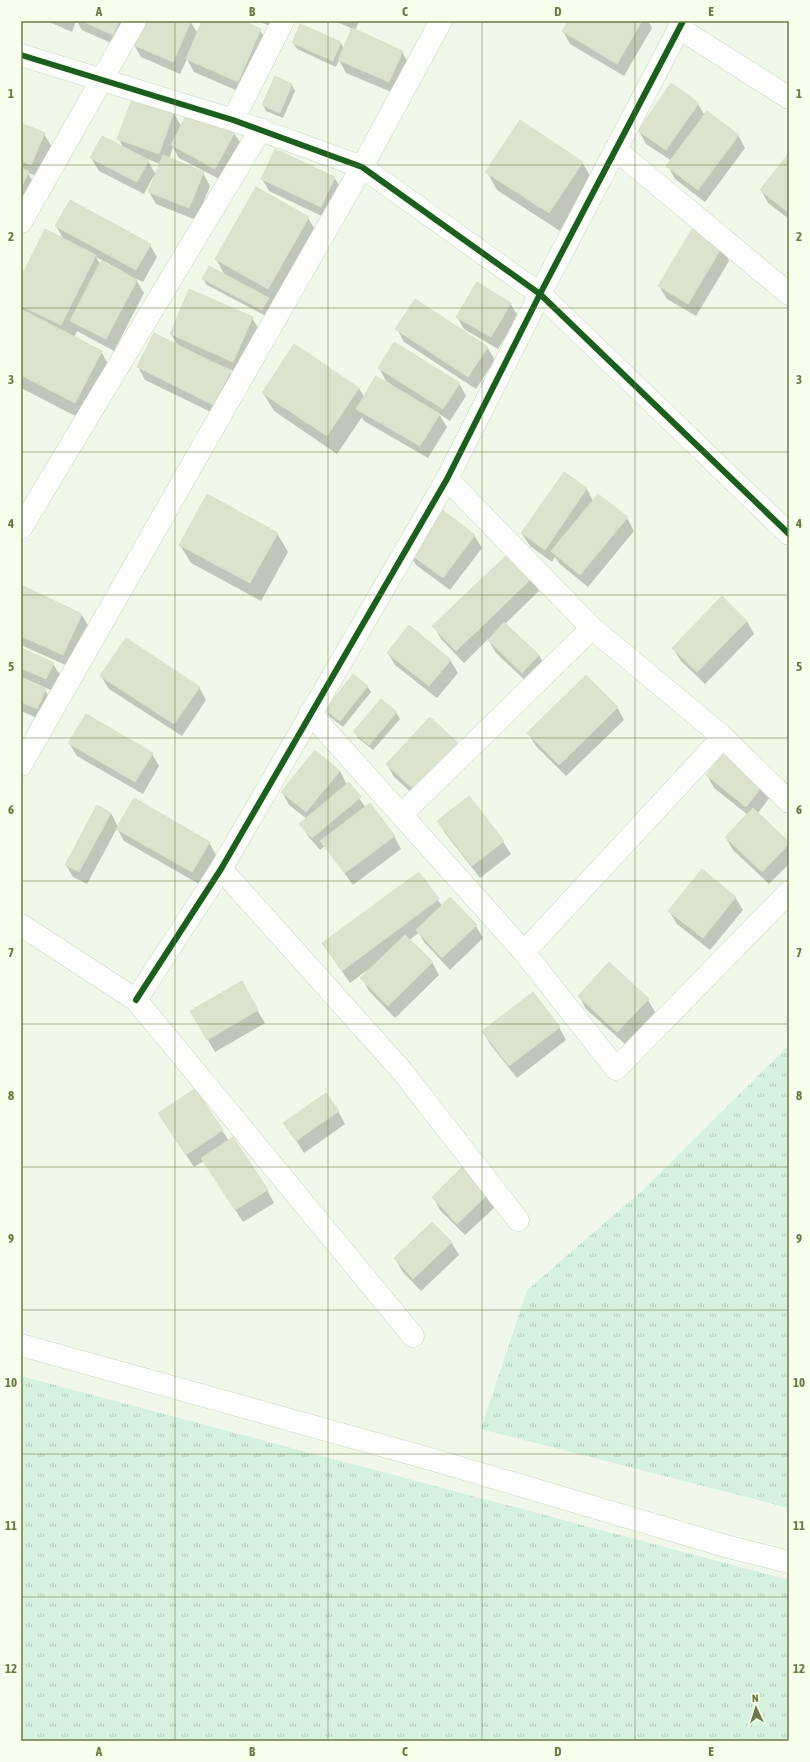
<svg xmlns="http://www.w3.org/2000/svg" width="810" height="1762" viewBox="0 0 810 1762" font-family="'Asap Condensed',sans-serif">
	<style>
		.grass { fill: url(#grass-tufts) }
		.shadow { fill: #0003; fill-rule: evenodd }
		.building { fill: #dbe3ce; stroke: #d9e1cb }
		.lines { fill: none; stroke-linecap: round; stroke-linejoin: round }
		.street-casing { stroke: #ced5c1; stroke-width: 23 }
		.street { stroke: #fdfefc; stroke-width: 22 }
		.cycleway-casing { stroke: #f5ffeb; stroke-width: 8 }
		.cycleway { stroke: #1b5e20; stroke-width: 6 }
		.grid { fill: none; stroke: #6c7947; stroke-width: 1; stroke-opacity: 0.55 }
		.neatline { fill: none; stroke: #6c7947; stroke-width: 1.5 }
		.grid-label { font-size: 13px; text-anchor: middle; font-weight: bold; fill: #6c7947 }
	</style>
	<defs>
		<pattern id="grass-tufts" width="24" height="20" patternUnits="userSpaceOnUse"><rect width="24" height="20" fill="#d6f2df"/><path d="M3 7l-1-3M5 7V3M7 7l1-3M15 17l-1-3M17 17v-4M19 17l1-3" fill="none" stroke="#b2c9b7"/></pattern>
	</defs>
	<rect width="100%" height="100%" fill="#f0f8e9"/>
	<g class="grass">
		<path d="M789 1045V1508L481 1429 527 1290 644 1189Z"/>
		<path d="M21 1376 789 1580V1741H21Z"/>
	</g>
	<g class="shadow">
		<path d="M47 21H76L72 32Z"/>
		<path d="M77 21H132L120 47 82 30Z"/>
		<path d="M190 21 198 34 204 21H240L260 30 268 43 245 94 194 72 187 59 180 74 141 57 134 45Z"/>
		<path d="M258 21H281L277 29Z"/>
		<path d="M335 21H359L355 31 402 52 409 64 396 94 346 73 339 60 336 67 297 49 293 43 301 26 341 43 344 49 353 29Z"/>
		<path d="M569 21H648L652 28 624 76 570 44 563 31Z"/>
		<path d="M292 85 295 91 283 118 266 111 263 105Z"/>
		<path d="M698 104 705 116 738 135 745 148 705 202 675 179 668 166 672 161 646 144 639 131Z"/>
		<path d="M174 113 181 126 234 133 242 145 223 181 179 158 173 147 169 159 203 173 210 186 196 220 156 204 149 192 155 178 153 177 144 194 99 171 91 158 124 149 119 139ZM147 159 160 164 156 175Z"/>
		<path d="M21 124 44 134 52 147 39 177 28 173 35 185 21 214Z"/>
		<path d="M789 155V219L768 203 761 190Z"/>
		<path d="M582 162 593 181 560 231 497 190 487 172Z"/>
		<path d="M334 177 342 190 328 219 269 191 262 179Z"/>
		<path d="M308 218 319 236 266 316 207 285 203 279 225 276 216 259Z"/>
		<path d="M56 226 150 245 157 257 143 282 135 278 144 293 114 351 77 331 74 338 101 351 111 370 85 421 21 388V279L64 240ZM96 257 124 272V274L100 264Z"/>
		<path d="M722 248 729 261 696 316 667 299 659 286Z"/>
		<path d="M510 303 518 316 498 349 464 329 457 317Z"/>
		<path d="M252 318 260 331 240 374 213 362 212 363 230 372 237 385 221 417 145 380 138 367 178 346 171 334Z"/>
		<path d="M397 329 487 347 495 360 476 389 404 342Z"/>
		<path d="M379 368 459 383 466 396 450 421 439 414 447 427 428 458 364 421 362 417 337 454 274 411 263 393 359 388 364 397 392 385 386 381Z"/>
		<path d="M564 473 587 489 593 501 627 518 634 531 588 587 560 564 555 557 552 562 530 546 522 534Z"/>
		<path d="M277 533 288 552 261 601 191 563 180 545Z"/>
		<path d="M474 535 482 548 450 590 416 565 408 552Z"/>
		<path d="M532 578 539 591 505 624 539 655 546 668 530 685 496 653 488 639 464 663 441 639 434 626Z"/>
		<path d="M21 587 82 615 89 627 70 667 21 645Z"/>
		<path d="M747 621 754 634 705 684 681 661 673 648Z"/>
		<path d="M21 649 53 664 61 676 53 691 21 677Z"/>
		<path d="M388 653 450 660 458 673 437 698 395 665Z"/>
		<path d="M101 676 199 687 206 700 182 736 109 689Z"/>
		<path d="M21 679 45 690 52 703 44 721 21 711Z"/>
		<path d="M367 686 371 692 343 727 329 716 326 710Z"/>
		<path d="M617 707 624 720 566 776 536 746 528 733Z"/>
		<path d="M396 712 400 719 373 750 358 738 355 732Z"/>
		<path d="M430 719 422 802 394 777 387 764Z"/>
		<path d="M69 743 152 754 159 766 143 794 77 756Z"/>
		<path d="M727 751 773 793 758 813 789 843V864L769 884 733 850 726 838 748 815 714 788 707 775Z"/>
		<path d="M340 771 347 785 349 784 366 808 394 836 401 849 353 885 325 846 320 850 308 836 301 824 307 819 289 805 282 792Z"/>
		<path d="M469 797 503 842 511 854 480 878 445 833 438 821Z"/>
		<path d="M111 813 118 827 209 842 216 855 199 884 124 841 117 828 87 884 73 877 66 865Z"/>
		<path d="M419 874 442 906 476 926 483 938 450 970 424 942 419 933 409 940 432 962 439 975 395 1018 369 991 362 978 370 968 350 983 323 944Z"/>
		<path d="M735 897 743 910 710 950 677 924 669 911Z"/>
		<path d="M241 983 265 1023 215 1052 191 1011Z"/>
		<path d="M579 996 648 1000 655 1012 625 1044 586 1009Z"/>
		<path d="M559 1027 566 1040 517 1078 490 1044 483 1031Z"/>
		<path d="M195 1090 229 1141 267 1190 274 1203 243 1222 204 1161 194 1167 159 1114Z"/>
		<path d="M338 1111 345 1124 304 1153 285 1123Z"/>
		<path d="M487 1194 495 1207 465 1235 440 1210 433 1197Z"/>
		<path d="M451 1242 459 1255 421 1291 402 1271 395 1258Z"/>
	</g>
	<g class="building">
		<path d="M82 21H119L113 35Z"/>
		<path d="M144 21H191L173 62 133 45Z"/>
		<path d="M202 21H243L261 29 238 82 186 59Z"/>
		<path d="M568 21H642L617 64 562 31Z"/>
		<path d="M300 24 341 42 333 61 292 43Z"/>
		<path d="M352 28 403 51 389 82 338 60Z"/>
		<path d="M275 76 292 84 280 113 262 105Z"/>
		<path d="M671 83 699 103 666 150 638 131Z"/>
		<path d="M133 97 174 112 159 154 117 139Z"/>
		<path d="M190 108 235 132 215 169 171 145Z"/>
		<path d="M707 111 739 135 698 190 666 166Z"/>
		<path d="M520 120 583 162 549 213 485 172Z"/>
		<path d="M21 123 45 133 31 165 21 161Z"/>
		<path d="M102 136 149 160 137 182 90 158Z"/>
		<path d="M275 149 335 177 321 207 261 179Z"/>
		<path d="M789 153V213L760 190Z"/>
		<path d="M163 155 204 172 189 208 148 192Z"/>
		<path d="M21 168 29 171 21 188Z"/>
		<path d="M256 187 309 217 268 289 215 259Z"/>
		<path d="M70 200 151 244 136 270 55 226Z"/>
		<path d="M45 229 96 255 61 325 21 306V277Z"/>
		<path d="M692 229 722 247 688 304 658 286Z"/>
		<path d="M101 261 137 280 106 339 70 321Z"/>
		<path d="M209 266 269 298 262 310 202 279Z"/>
		<path d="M477 282 511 303 491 337 456 317Z"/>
		<path d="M189 289 253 317 233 362 170 334Z"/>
		<path d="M415 299 488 347 468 377 395 329Z"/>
		<path d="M21 309 102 351 75 403 21 375Z"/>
		<path d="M154 333 231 371 213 405 137 367Z"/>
		<path d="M394 342 460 383 443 409 378 368Z"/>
		<path d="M294 344 359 388 327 436 262 393Z"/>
		<path d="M376 376 440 414 420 446 356 409Z"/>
		<path d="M564 472 587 488 545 550 521 533Z"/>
		<path d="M207 494 278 533 250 583 179 545Z"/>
		<path d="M598 494 628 517 580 575 551 551Z"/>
		<path d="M440 508 475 535 443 578 407 552Z"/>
		<path d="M509 553 532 578 456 651 432 626Z"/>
		<path d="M21 585 82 614 63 655 21 636Z"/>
		<path d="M722 596 747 621 697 672 672 648Z"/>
		<path d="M504 622 539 655 522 673 488 640Z"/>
		<path d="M409 625 451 660 429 686 387 653Z"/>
		<path d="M126 638 200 687 174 724 100 676Z"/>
		<path d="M21 648 54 663 46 679 21 668Z"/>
		<path d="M353 674 368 686 340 721 325 710Z"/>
		<path d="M586 675 618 707 559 765 527 733Z"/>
		<path d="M21 678 46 689 37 709 21 702Z"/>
		<path d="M381 699 397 712 369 745 353 732Z"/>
		<path d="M86 714 153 753 135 782 68 743Z"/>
		<path d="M430 717 459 744 414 790 386 764Z"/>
		<path d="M727 749 767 780 746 807 706 775Z"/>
		<path d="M315 750 340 771 306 812 281 792Z"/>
		<path d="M349 782 361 797 312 838 299 824Z"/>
		<path d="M469 796 504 841 472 866 437 821Z"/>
		<path d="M134 798 210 842 192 872 116 829Z"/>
		<path d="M370 803 395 836 345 873 320 841Z"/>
		<path d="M97 805 111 813 79 872 65 865Z"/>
		<path d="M753 808 789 842V844L762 872 725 837Z"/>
		<path d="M702 869 736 897 703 938 668 911Z"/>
		<path d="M419 872 439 899 342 971 322 943Z"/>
		<path d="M450 897 477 925 442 958 416 930Z"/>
		<path d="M405 935 433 962 388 1006 360 978Z"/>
		<path d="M609 962 649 999 617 1032 578 996Z"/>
		<path d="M242 981 258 1010 207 1040 190 1011Z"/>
		<path d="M533 992 560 1027 509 1066 482 1031Z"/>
		<path d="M195 1089 223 1130 186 1155 158 1113Z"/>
		<path d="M326 1093 339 1111 296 1141 283 1123Z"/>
		<path d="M233 1137 268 1190 235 1210 201 1158Z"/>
		<path d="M462 1167 488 1194 457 1224 432 1197Z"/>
		<path d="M432 1222 452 1242 413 1279 394 1258Z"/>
	</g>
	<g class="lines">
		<defs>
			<g id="street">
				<path d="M679 28 789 98"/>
				<path d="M21 55 233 120 362 167 540 294 789 534"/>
				<path d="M233 120 283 21"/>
				<path d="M616 150 789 294"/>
				<path d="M21 222 135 21"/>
				<path d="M447 479 592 628 723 737 789 802"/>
				<path d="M21 528 261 129"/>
				<path d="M310 713 524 952 616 1069 789 892"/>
				<path d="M21 765 362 167 441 21"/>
				<path d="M402 814 592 628"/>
				<path d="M221 869 402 1071 518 1220"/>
				<path d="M21 925 136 1000 413 1336"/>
				<path d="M524 952 723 737"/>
				<path d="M136 1000 221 869 447 479 540 294 683 21"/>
				<path d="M21 1345 434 1460 729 1547 789 1562"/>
			</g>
		</defs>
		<use href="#street" class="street-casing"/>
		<use href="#street" class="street"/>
		<defs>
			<g id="cycleway">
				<path d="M21 55 233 120 362 167 540 294 789 534"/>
				<path d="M136 1000 221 869 447 479 540 294 683 21"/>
			</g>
		</defs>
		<use href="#cycleway" class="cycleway-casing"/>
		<use href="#cycleway" class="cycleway"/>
	</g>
	<path class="grid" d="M175 21V1741M328 21V1741M482 21V1741M635 21V1741M21 165H789M21 308H789M21 452H789M21 595H789M21 738H789M21 881H789M21 1024H789M21 1167H789M21 1310H789M21 1454H789M21 1597H789"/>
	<rect width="810" height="1762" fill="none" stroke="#f5ffeb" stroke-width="44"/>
	<g transform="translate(756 1708) rotate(356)" stroke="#f5ffeb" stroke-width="3" paint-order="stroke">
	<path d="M0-3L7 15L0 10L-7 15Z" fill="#6c7947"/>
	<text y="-6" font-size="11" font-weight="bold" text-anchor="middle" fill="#6c7947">N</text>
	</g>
	<rect x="22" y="22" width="766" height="1718" class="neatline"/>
	<g class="grid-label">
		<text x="99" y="16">A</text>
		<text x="252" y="16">B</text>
		<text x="405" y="16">C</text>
		<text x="558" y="16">D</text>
		<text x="711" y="16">E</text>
		<text x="11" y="98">1</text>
		<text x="799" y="98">1</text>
		<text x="11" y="241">2</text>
		<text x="799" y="241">2</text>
		<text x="11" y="384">3</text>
		<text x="799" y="384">3</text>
		<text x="11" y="528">4</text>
		<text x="799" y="528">4</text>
		<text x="11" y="671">5</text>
		<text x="799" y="671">5</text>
		<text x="11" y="814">6</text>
		<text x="799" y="814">6</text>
		<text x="11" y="957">7</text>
		<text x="799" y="957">7</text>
		<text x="11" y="1100">8</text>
		<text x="799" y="1100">8</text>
		<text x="11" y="1243">9</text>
		<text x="799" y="1243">9</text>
		<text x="11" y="1387">10</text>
		<text x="799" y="1387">10</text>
		<text x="11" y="1530">11</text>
		<text x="799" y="1530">11</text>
		<text x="11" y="1673">12</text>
		<text x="799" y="1673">12</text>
		<text x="99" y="1756">A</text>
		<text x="252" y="1756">B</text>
		<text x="405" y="1756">C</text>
		<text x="558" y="1756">D</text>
		<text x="711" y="1756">E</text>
	</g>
</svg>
